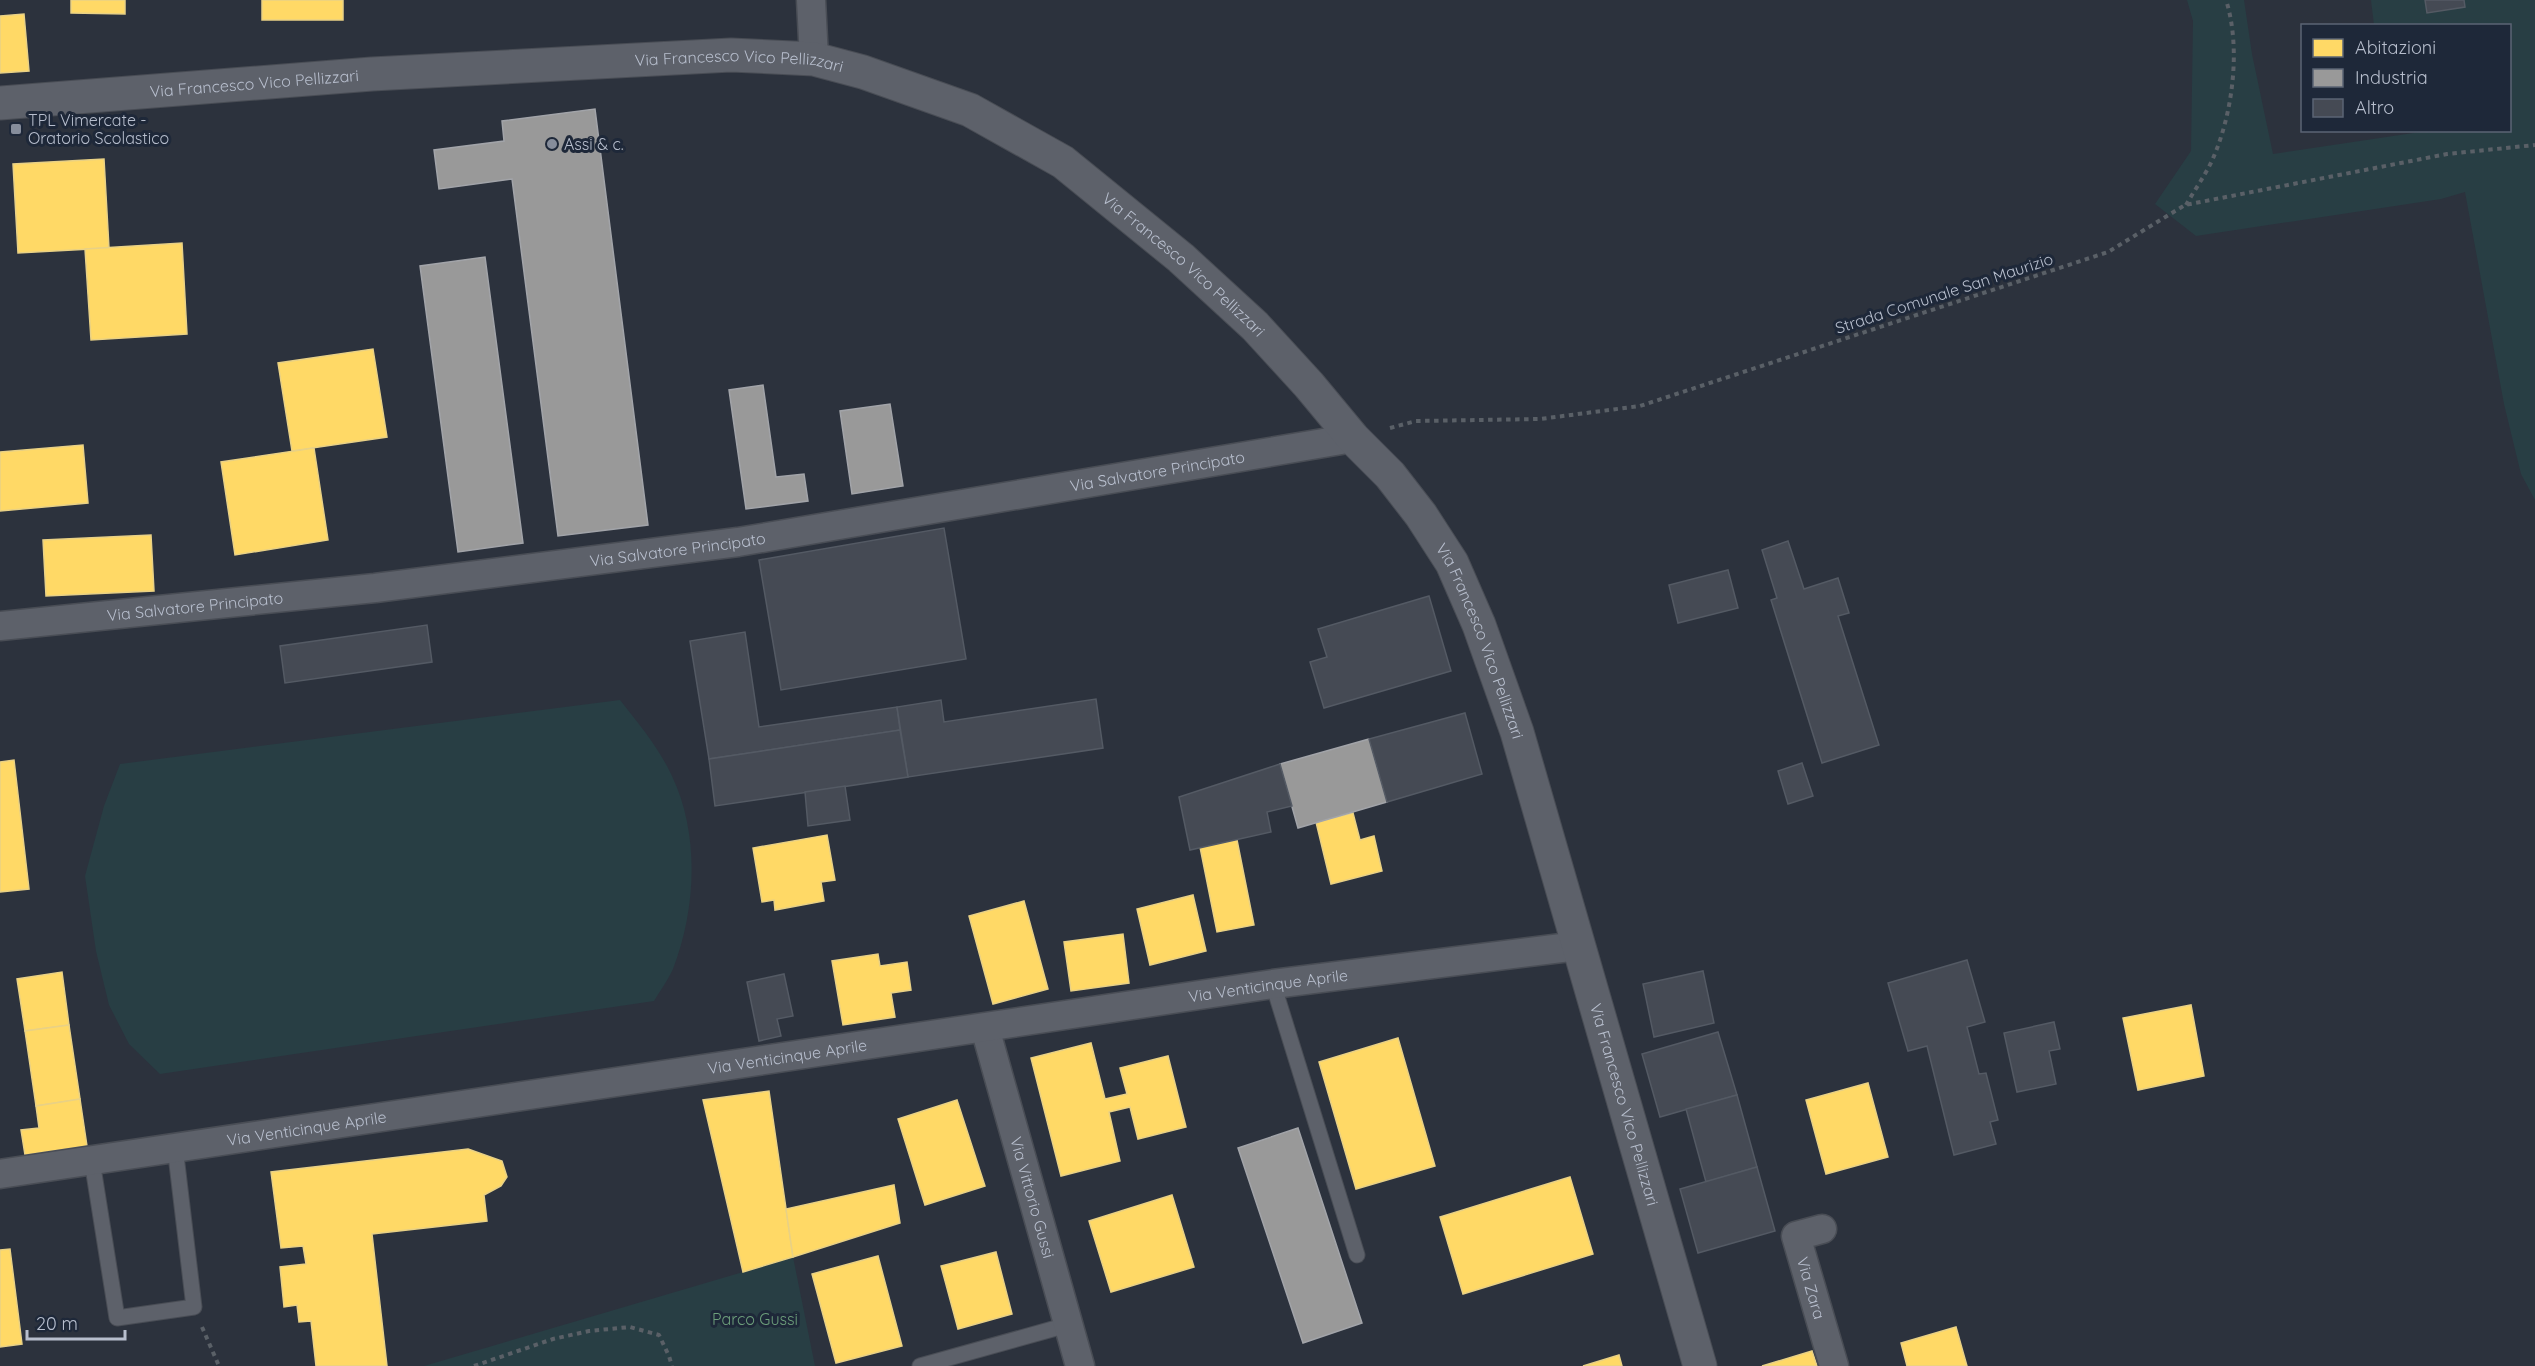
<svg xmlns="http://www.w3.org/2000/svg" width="2535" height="1366" viewBox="0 0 2535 1366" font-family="Quicksand,sans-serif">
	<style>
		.green { fill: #283e44 }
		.homes { fill: #ffd966; stroke: #e9d185; stroke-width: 1.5 }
		.industry { fill: #999; stroke: #a2a4a9; stroke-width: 1.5 }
		.building { fill: #454a54; stroke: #545a64; stroke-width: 1.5 }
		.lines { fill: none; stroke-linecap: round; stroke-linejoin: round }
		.service-casing { stroke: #494d55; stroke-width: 17 }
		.minor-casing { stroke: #494d55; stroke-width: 31 }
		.tertiary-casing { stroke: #494d55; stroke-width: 35 }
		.path { stroke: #5a6067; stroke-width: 4; stroke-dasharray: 4.5 4.5; stroke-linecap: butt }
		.service { stroke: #5d616a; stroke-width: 15 }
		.minor { stroke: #5d616a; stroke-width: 28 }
		.tertiary { stroke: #5d616a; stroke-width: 33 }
		.poi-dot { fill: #868d9b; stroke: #1e2839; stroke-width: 2 }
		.labels { text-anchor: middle; stroke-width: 6; stroke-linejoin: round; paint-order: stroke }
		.street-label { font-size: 16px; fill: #b7becd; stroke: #1e2839 }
		.poi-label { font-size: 16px; fill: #b7becd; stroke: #1e2839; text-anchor: start }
		.park-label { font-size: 16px; fill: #6d9f7b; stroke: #1e2839 }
	</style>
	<rect width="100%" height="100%" fill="#2c323d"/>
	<g class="green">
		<path d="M2187 0H2244L2252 54 2273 154 2420 132 2419 131 2510 130V26L2374 25 2371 0H2535V500L2521 474 2504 404 2465 192 2441 199 2196 236 2155 204 2191 151 2193 21Z"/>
		<path d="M620 700C639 724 659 748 672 776 700 835 696 909 673 969 668 980 660 991 654 1001L160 1074 129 1044 109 1005 96 951 85 876 104 806 120 764Z"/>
		<path d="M793 1257 815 1366H424L743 1272Z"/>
	</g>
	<g class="homes">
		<path d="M71 0H125V14L71 13Z"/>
		<rect x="262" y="0" width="81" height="20"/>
		<path d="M24 14 29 71 0 73V16Z"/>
		<path d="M104 159 109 248 18 253 13 164Z"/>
		<path d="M182 243 187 334 91 340 85 249Z"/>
		<path d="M373 349 387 437 292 451 278 363Z"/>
		<path d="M83 445 88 503 0 511V452Z"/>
		<path d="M314 448 328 540 235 555 221 462Z"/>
		<path d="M151 535 154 591 46 596 43 540Z"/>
		<path d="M14 760 29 889 0 892V762Z"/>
		<path d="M1353 813 1360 840 1374 836 1382 871 1331 884 1316 822Z"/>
		<path d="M827 835 835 880 821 882 824 901 775 910 774 900 762 902 753 848Z"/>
		<path d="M1237 840 1254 925 1217 932 1200 847Z"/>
		<path d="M1193 895 1206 951 1150 965 1137 909Z"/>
		<path d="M1024 901 1048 989 993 1004 969 916Z"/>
		<path d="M1123 934 1129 983 1071 991 1064 942Z"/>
		<path d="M878 954 880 966 907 962 911 990 891 993 895 1017 843 1025 832 961Z"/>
		<path d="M62 972 69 1025 25 1031 17 979Z"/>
		<path d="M2191 1005 2204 1076 2138 1090 2123 1018Z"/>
		<path d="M69 1025 80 1099 36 1106 25 1031Z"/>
		<path d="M1398 1038 1435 1166 1356 1189 1319 1062Z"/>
		<path d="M1091 1043 1105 1099 1127 1094 1120 1068 1168 1056 1186 1127 1138 1139 1130 1107 1109 1112 1120 1161 1061 1176 1031 1058Z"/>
		<path d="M1868 1083 1888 1157 1826 1174 1806 1100Z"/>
		<path d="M769 1091 793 1257 743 1272 703 1100Z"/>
		<path d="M80 1099 87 1146 25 1155 21 1130 39 1128 36 1106Z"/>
		<path d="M957 1100 985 1186 925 1205 898 1119Z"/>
		<path d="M468 1149 502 1161 507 1177 501 1186 484 1195 487 1221 372 1234 387 1366H316L311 1321 299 1322 297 1305 284 1307 280 1267 306 1264 303 1246 281 1248 271 1172Z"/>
		<path d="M1570 1177 1593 1254 1463 1294 1440 1217Z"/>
		<path d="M894 1185 900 1223 793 1257 786 1209Z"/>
		<path d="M1172 1195 1194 1267 1111 1292 1089 1221Z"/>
		<path d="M10 1249 22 1344 0 1347V1250Z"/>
		<path d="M996 1252 1012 1314 958 1329 941 1266Z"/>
		<path d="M878 1256 902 1346 836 1363 812 1274Z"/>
		<path d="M1956 1327 1967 1366H1907L1901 1343Z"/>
		<path d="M1812 1351 1817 1366H1762Z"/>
		<path d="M1619 1355 1622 1366H1583Z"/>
	</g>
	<g class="industry">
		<path d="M595 109 648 525 558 536 512 179 439 189 434 150 504 141 502 121Z"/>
		<path d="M485 257 523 543 458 552 420 266Z"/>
		<path d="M763 385 776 477 804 474 808 501 746 509 729 390Z"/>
		<path d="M890 404 903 486 852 494 840 411Z"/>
		<path d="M1369 739 1387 802 1298 828 1280 764Z"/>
		<path d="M1298 1128 1362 1323 1303 1343 1238 1148Z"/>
	</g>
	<g class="building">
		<path d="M2425 0H2464L2465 7 2427 13Z"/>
		<path d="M944 528 966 659 781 690 759 560Z"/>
		<path d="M1788 541 1804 589 1838 578 1849 613 1838 616 1879 745 1822 763 1771 600 1777 598 1762 550Z"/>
		<path d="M1728 570 1738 608 1678 623 1669 585Z"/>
		<path d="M1429 596 1451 671 1324 708 1310 662 1327 657 1318 629Z"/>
		<path d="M427 625 432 662 285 683 280 646Z"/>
		<path d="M745 632 759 727 897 707 900 730 709 759 690 641Z"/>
		<path d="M1096 699 1103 748 908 777 897 707 941 700 944 722Z"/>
		<path d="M1465 713 1482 774 1387 802 1369 739Z"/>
		<path d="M900 730 908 777 715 806 709 759Z"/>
		<path d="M1802 763 1813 796 1788 804 1778 771Z"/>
		<path d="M1280 764 1292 806 1267 812 1271 832 1190 850 1179 797Z"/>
		<path d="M845 786 850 820 808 826 805 792Z"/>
		<path d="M1967 960 1985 1022 1967 1027 1979 1074 1986 1073 1998 1120 1990 1122 1996 1144 1954 1155 1927 1046 1908 1051 1888 983Z"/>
		<path d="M1703 971 1714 1023 1654 1037 1643 984Z"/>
		<path d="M784 974 793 1016 777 1019 781 1036 759 1041 747 982Z"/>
		<path d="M2054 1022 2060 1049 2049 1051 2056 1084 2017 1092 2004 1033Z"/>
		<path d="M1718 1032 1737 1095 1660 1117 1642 1054Z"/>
		<path d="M1737 1095 1757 1167 1706 1182 1686 1109Z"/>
		<path d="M1757 1167 1775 1231 1698 1253 1680 1189Z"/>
	</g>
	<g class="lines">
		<defs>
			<g id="service">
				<path d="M1273 984 1357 1255"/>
				<path d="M92 1161 117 1318 194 1307 175 1147"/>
				<path d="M920 1366 1067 1325"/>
			</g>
			<g id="minor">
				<path d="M811 0 814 59"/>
				<path id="s1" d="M0 626 375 588 738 542 1353 438"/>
				<path id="s2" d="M985 1028 1080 1366"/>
				<path id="s3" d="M0 1174 1273 984 1578 946"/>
				<path id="s4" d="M1822 1229 1796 1236 1834 1366"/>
			</g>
			<g id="tertiary">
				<path id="s5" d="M0 103 372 74 731 55 814 59 863 72 970 110 1063 162 1181 258 1255 326 1309 385 1353 438 1390 475 1421 515 1452 563 1479 625 1517 732 1700 1366"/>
			</g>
		</defs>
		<use href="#service" class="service-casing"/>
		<use href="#minor" class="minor-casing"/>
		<use href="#tertiary" class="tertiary-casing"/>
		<g class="path">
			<path d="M2186 205C2195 189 2207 173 2214 156 2233 111 2241 47 2226 0"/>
			<path d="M1390 428 1416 421 1540 419 1640 406 2108 252 2185 205 2447 154 2535 145"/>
			<path d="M202 1327 219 1366"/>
			<path d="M474 1366 553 1339 589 1331 630 1327 659 1335 669 1356 672 1366"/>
		</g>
		<use href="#service" class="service"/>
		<use href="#minor" class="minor"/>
		<use href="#tertiary" class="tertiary"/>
	</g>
	<g class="poi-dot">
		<rect x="10" y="123" width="12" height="12" rx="3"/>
		<circle cx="552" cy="144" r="6"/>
	</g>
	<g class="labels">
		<g class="street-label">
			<text dy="6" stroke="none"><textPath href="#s5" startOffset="741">Via Francesco Vico Pellizzari</textPath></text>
			<text dy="6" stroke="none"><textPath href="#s5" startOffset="255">Via Francesco Vico Pellizzari</textPath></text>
			<text dy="6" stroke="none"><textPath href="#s5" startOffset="1245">Via Francesco Vico Pellizzari</textPath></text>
			<text transform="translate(1944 293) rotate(-18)" y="6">Strada Comunale San Maurizio</text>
			<text dy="6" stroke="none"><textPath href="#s1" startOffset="1168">Via Salvatore Principato</textPath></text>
			<text dy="6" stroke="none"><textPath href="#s1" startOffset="682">Via Salvatore Principato</textPath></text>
			<text dy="6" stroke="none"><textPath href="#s1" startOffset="196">Via Salvatore Principato</textPath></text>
			<text dy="6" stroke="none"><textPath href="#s5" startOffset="1731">Via Francesco Vico Pellizzari</textPath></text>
			<text dy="6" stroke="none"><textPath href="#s3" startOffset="1282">Via Venticinque Aprile</textPath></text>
			<text dy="6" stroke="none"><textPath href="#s3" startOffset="796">Via Venticinque Aprile</textPath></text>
			<text dy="6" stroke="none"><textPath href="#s5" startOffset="2217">Via Francesco Vico Pellizzari</textPath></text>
			<text dy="6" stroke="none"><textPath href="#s3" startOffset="310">Via Venticinque Aprile</textPath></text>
			<text dy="6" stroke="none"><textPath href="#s2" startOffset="176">Via Vittorio Gussi</textPath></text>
			<text dy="6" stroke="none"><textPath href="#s4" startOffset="81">Via Zara</textPath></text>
		</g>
		<g class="poi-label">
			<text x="28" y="126">TPL Vimercate -<tspan x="28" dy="18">Oratorio Scolastico</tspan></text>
			<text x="564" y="150">Assi &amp; c.</text>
		</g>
		<g class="park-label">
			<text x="755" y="1325">Parco Gussi</text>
		</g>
	</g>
	<rect x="2301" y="24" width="210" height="108" fill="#1e2839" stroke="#5b6474" stroke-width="1.5"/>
	<rect x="2313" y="39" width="30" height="18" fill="#ffd966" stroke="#5b6474" stroke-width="1.5"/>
	<text x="2355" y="54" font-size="18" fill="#b7becd">Abitazioni</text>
	<rect x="2313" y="69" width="30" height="18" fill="#999999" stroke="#5b6474" stroke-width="1.5"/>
	<text x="2355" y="84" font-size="18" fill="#b7becd">Industria</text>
	<rect x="2313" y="99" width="30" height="18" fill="#454a54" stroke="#5b6474" stroke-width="1.5"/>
	<text x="2355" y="114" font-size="18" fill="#b7becd">Altro</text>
	<path d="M27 1330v9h98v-9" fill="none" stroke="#b7becd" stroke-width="3"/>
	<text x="36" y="1330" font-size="18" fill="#b7becd" stroke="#1e2839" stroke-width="4.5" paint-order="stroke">20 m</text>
</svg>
